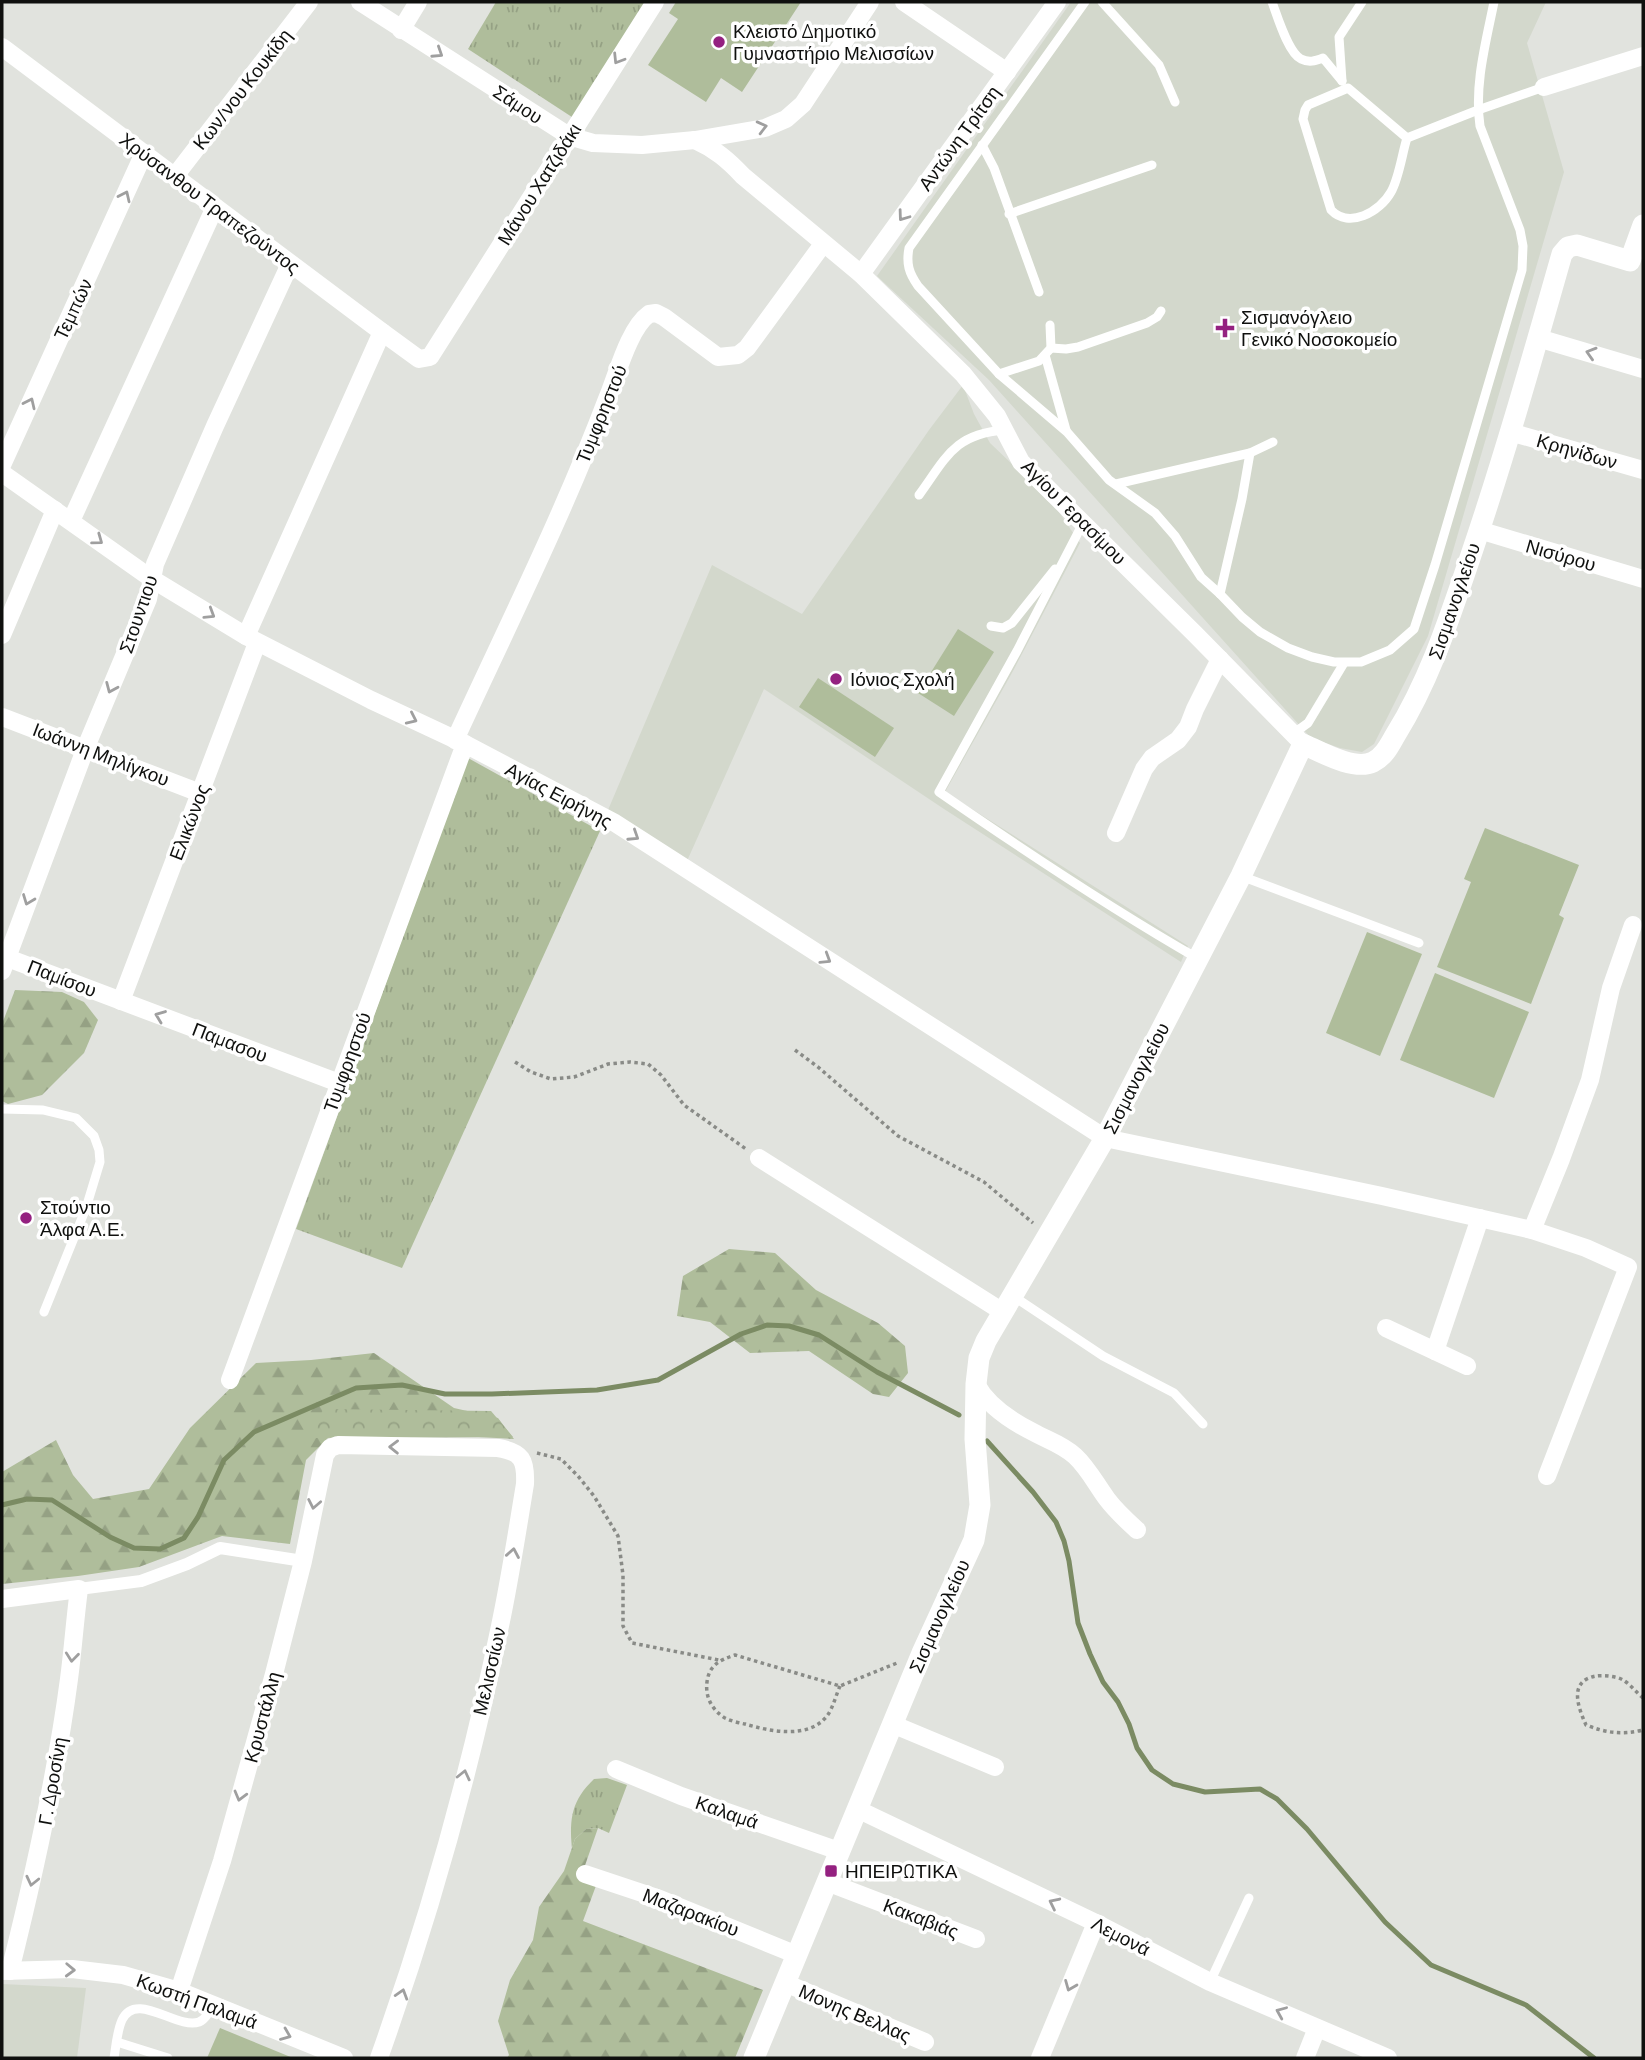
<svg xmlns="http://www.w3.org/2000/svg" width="1645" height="2060" viewBox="0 0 1645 2060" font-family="Barlow,sans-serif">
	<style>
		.built { fill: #d3d8cc }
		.grass { fill: url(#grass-tufts) }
		.forest { fill: url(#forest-firs) }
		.park { fill: url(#park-crowns) }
		.garden { fill: #afbd9b }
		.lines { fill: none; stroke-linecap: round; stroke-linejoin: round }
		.stream { stroke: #7b8b63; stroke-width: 5 }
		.path { stroke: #898b87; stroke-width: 3.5; stroke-dasharray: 3.5 3.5; stroke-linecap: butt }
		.service { stroke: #fff; stroke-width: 9 }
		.pedestrian { stroke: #fff; stroke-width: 12 }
		.minor { stroke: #fff; stroke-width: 18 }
		.tertiary { stroke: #fff; stroke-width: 21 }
		.oneway { stroke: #9f9f9f }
		.poi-dot { fill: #942180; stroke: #fff; stroke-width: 2.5 }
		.labels { text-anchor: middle; stroke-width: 7; stroke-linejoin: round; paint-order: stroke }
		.poi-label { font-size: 19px; fill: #0f100e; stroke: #fff; text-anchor: start }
		.street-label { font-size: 19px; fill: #0f100e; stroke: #fff }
	</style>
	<defs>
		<pattern id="grass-tufts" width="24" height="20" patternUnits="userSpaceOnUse" patternTransform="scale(1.75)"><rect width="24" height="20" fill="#afbd9b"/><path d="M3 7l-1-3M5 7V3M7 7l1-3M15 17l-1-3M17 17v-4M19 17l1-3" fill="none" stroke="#95a184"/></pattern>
		<pattern id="forest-firs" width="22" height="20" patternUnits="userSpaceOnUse" patternTransform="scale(1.75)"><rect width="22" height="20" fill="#afbd9b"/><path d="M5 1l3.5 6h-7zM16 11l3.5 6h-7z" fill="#95a184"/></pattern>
		<pattern id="park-crowns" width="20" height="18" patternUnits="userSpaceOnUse" patternTransform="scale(1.75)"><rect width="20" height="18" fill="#afbd9b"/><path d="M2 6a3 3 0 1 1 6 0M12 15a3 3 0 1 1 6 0" fill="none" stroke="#95a184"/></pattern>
	</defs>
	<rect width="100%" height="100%" fill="#e1e3de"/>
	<g class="built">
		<path d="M1071 2H1546L1527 43 1564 172 1428 636 1374 744 1362 752 1340 748 1311 738 989 380 877 276Z"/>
		<path d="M963 385 974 414 990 443 1052 502 1080 543 1013 671 945 792 1188 946 1181 962 944 809 764 689 687 861 608 810 712 565 802 614 929 430Z"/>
		<path d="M2 1984 86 1988 77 2058H2Z"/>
	</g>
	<g class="grass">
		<path d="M496 2H647L575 119 468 49Z"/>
		<path d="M468 758 600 831 402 1268 296 1229Z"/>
		<path d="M607 1778 627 1785 609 1833 598 1828 586 1829 575 1839 572 1848C569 1818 572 1800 594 1779Z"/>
	</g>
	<g class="forest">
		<path d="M15 990 62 992 84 1002 98 1020 84 1053 42 1095 8 1104 2 1101V1024Z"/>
		<path d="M729 1249 775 1253 816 1290 878 1323 905 1346 908 1373 889 1397 873 1394 809 1351 750 1353 710 1322 677 1316 683 1276Z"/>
		<path d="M374 1353 454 1408 498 1418 514 1439 389 1432 332 1434 306 1460 290 1544 222 1536 139 1567 78 1576 2 1584V1472L56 1440 73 1475 93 1499 149 1489 190 1428 256 1363 311 1360Z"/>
		<path d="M598 1828 581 1877 597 1883 583 1921 763 1990 735 2058H507L509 2055 498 2021 510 1980 533 1940 539 1907 564 1871 575 1839 586 1829Z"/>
	</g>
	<path class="park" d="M323 1409 491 1411 513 1437 314 1438Z"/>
	<g class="garden">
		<path d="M676 2H801L742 92 721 78 706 102 648 65 678 19 669 13Z"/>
		<path d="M958 629 994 652 954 716 918 693Z"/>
		<path d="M818 678 894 728 875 757 799 707Z"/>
		<path d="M1485 828 1579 865 1559 915 1564 918 1531 1004 1437 967 1471 882 1464 879Z"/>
		<path d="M1367 932 1422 954 1380 1056 1326 1033Z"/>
		<path d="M1435 973 1529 1012 1494 1098 1400 1060Z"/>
		<path d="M220 2028 293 2058H207Z"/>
	</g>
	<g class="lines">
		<g class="stream">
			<path d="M987 1441 1033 1492 1056 1522 1064 1541 1069 1561 1078 1623 1090 1654 1103 1682 1118 1702 1129 1724 1137 1748 1152 1770 1173 1784 1205 1792 1260 1789 1277 1799 1307 1829 1385 1922 1431 1965 1526 2005 1594 2058"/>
			<path d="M2 1505 27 1499 52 1500 110 1537 134 1548 160 1549 184 1538 198 1517 224 1460 254 1432 356 1388 402 1385 445 1394H492L597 1390 658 1380 741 1334 767 1325 789 1326 819 1335 877 1372 959 1415"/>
		</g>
		<g class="path">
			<path d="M795 1050 818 1067 898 1136 984 1182 1033 1223"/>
			<path d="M515 1062 531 1072 551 1079 574 1077 608 1064 630 1062 648 1064 661 1075 684 1105 746 1149"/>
			<path d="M537 1453 561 1459 578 1476 594 1496 618 1536 623 1575V1626L632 1643 719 1660"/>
			<path d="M840 1686C836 1695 833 1708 827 1716 808 1740 769 1731 745 1724 739 1723 731 1721 725 1718 712 1710 705 1697 707 1682 709 1665 720 1660 735 1655L840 1686 897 1663"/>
			<path d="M1643 1698C1637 1693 1630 1684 1623 1680 1616 1676 1603 1675 1596 1676 1568 1681 1578 1707 1586 1725 1606 1733 1622 1735 1643 1730"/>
		</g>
		<g class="service">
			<path d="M1085 2 909 248C906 264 909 273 918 286L999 374 1067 432 1109 480 1155 513 1175 536 1201 577 1220 594 1242 617 1260 632 1288 648 1312 657 1334 662H1361L1390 650 1414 629 1435 565 1522 270 1523 246 1520 230 1480 126C1474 85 1486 42 1494 2"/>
			<path d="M1102 2 1159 65 1175 102"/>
			<path d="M1272 2C1277 15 1288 53 1301 59 1309 63 1315 61 1323 58L1342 81"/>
			<path d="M1342 81 1339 37 1362 2"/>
			<path d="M1407 138C1402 154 1399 178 1391 192 1380 212 1349 229 1331 210L1303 119 1305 110 1308 105 1348 88 1407 138 1478 110 1544 87"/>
			<path d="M982 145 994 168 1039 292"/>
			<path d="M1009 214 1152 165"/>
			<path d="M1051 348 1066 349 1078 347 1147 323 1157 317 1161 311"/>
			<path d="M1045 355 1066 430"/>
			<path d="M999 374 1039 361 1051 348 1050 325"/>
			<path d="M1116 484 1250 453 1273 442"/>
			<path d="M919 495C946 458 954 434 1004 430"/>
			<path d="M1083 523 1017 651 939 792C1023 850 1108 907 1197 958"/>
			<path d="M1220 594 1242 499 1250 453"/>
			<path d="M991 626 1003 628 1012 623 1055 569"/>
			<path d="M1294 733 1308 723 1344 663"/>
			<path d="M1241 876 1419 943"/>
			<path d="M2 1109 43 1110 76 1118 94 1136 99 1150 100 1162 86 1208 44 1312"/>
			<path d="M1013 1296 1103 1356 1174 1393 1203 1424"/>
			<path d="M1210 1982 1249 1898"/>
			<path d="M117 2042 168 2058"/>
			<path d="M114 2058C116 2046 117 2031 122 2020 136 1990 177 2030 199 2022 206 2019 209 2012 212 2005"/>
		</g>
		<path class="pedestrian" d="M79 1589 141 1581 187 1564 220 1548 303 1561"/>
		<g class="minor">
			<path d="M360 2 569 136 593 143 642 145 695 140 765 128 786 119 803 104 870 2"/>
			<path d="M904 2 1007 72"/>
			<path d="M401 30 418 2"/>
			<path d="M2 47 382 332 419 359 430 357 655 2"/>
			<path d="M1544 87 1643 56"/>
			<path d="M695 140C715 149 728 160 743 176L861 274 963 374 997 416 1021 462 1195 634 1303 744"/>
			<path d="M175 176 309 2"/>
			<path d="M861 274 1057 2"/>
			<path d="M1538 338 1643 369"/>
			<path d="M1510 432 1643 470"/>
			<path d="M2 465 144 153"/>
			<path d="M2 473 152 579 246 636 371 700 465 744 615 823 1105 1138 1382 1196 1532 1230 1586 1248 1628 1267 1547 1476"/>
			<path d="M71 521 215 207"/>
			<path d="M1479 530 1643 579"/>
			<path d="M2 635 55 510"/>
			<path d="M246 636 382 332"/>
			<path d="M2 717 200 793"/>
			<path d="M455 740C507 627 563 515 607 399 617 375 629 328 649 314L656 313 664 317 718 357 738 355 747 348 823 244"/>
			<path d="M1116 833 1144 769 1152 758 1178 740 1188 727 1195 709 1220 659"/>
			<path d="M2 956 339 1083"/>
			<path d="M2 971 86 747 148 599 155 564 215 426 290 264"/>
			<path d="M121 1001 257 643"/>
			<path d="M759 1158 1003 1312"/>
			<path d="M1532 1230 1561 1159 1590 1080 1611 988 1633 925"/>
			<path d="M1386 1328 1435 1351"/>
			<path d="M1467 1366 1435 1351 1480 1218"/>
			<path d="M230 1380 465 744"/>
			<path d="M976 1384C988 1406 1011 1421 1033 1432 1047 1440 1062 1444 1075 1456 1088 1468 1096 1484 1107 1499 1116 1511 1126 1520 1137 1530"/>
			<path d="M2 1599 79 1589C75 1619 73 1649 69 1679 56 1778 34 1875 10 1971"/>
			<path d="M892 1724 995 1767"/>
			<path d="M616 1769 681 1796 839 1851"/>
			<path d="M857 1809 1096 1923 1210 1982 1388 2058"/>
			<path d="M585 1874 660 1899 797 1955"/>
			<path d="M827 1882 976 1939"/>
			<path d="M2 1971 72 1969 123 1975 179 1991 344 2058"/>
			<path d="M785 1983 925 2042"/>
			<path d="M179 1991 222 1861 274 1674 303 1561 325 1455 330 1448 338 1445 498 1448C522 1452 526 1460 525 1484 517 1532 510 1579 500 1626 470 1772 429 1918 379 2058"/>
			<path d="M1040 2058 1096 1923"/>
			<path d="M1305 2058 1317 2028"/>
		</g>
		<path class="tertiary" d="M754 2058 922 1653 974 1540 980 1505 975 1439 976 1384 979 1358 986 1341 1105 1138 1241 876 1303 744C1321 752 1354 771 1373 762 1385 756 1390 744 1396 734 1430 679 1449 619 1470 558 1504 458 1533 356 1562 254L1568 247 1577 245 1630 261 1643 225"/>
	</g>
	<defs><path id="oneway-chevron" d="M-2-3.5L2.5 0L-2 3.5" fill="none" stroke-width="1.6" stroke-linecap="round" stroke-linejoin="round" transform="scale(1.75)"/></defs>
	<g class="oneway">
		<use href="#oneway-chevron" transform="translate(438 53) rotate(33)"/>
		<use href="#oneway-chevron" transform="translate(618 59) rotate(122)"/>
		<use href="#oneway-chevron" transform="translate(762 127) rotate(-14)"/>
		<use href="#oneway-chevron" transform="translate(125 196) rotate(-65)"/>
		<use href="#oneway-chevron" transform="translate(903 216) rotate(126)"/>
		<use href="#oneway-chevron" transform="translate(1591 353) rotate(-163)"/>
		<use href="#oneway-chevron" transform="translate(30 403) rotate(-65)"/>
		<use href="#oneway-chevron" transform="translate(98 540) rotate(36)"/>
		<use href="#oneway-chevron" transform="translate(210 614) rotate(32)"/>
		<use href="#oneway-chevron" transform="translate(111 688) rotate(113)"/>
		<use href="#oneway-chevron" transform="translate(412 719) rotate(25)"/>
		<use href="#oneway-chevron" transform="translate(634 836) rotate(33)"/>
		<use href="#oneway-chevron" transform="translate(28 900) rotate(111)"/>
		<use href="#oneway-chevron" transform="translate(826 959) rotate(32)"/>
		<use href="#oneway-chevron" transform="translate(160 1016) rotate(-159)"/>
		<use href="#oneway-chevron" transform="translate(394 1447) rotate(-179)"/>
		<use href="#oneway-chevron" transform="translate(314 1504) rotate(101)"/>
		<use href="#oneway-chevron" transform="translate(513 1553) rotate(-80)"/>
		<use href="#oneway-chevron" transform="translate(72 1657) rotate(96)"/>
		<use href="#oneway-chevron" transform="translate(464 1775) rotate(-77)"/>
		<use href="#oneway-chevron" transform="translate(240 1796) rotate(105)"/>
		<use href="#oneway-chevron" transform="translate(32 1881) rotate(103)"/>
		<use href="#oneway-chevron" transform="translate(1054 1903) rotate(-154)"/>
		<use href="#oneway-chevron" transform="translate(70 1970) rotate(2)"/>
		<use href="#oneway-chevron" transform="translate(1070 1986) rotate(112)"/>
		<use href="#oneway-chevron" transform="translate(402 1994) rotate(-73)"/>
		<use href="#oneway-chevron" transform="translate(1281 2012) rotate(-157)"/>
		<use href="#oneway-chevron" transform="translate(286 2035) rotate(22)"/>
	</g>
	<g class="poi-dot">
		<circle cx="719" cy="42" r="7"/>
		<path d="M1221.5 317.5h7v7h7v7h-7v7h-7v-7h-7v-7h7z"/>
		<circle cx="836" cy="679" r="7"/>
		<circle cx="26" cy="1218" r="7"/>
		<rect x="824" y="1864" width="14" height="14" rx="3.5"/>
	</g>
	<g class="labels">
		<g class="poi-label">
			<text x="733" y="38">Κλειστό Δημοτικό<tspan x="733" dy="22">Γυμναστήριο Μελισσίων</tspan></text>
			<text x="1241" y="324">Σισμανόγλειο<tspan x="1241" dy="22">Γενικό Νοσοκομείο</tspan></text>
			<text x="850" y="686">Ιόνιος Σχολή</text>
			<text x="40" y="1214">Στούντιο<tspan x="40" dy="22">Άλφα Α.Ε.</tspan></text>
			<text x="845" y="1878">ΗΠΕΙΡΩΤΙΚΑ</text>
		</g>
		<g class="street-label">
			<text transform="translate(242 89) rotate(-52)" y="7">Κων/νου Κουκίδη</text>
			<text transform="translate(518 104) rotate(33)" y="7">Σάμου</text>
			<text transform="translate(959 138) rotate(-54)" y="7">Αντώνη Τρίτση</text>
			<text transform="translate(539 184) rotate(-58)" y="7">Μάνου Χατζιδάκι</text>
			<text transform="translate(210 203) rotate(37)" y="7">Χρύσανθου Τραπεζούντος</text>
			<text transform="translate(73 309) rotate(-65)" y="7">Τεμπών</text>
			<text transform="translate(601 414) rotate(-68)" y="7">Τυμφρηστού</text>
			<text transform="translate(1577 451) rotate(16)" y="7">Κρηνίδων</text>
			<text transform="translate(1074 512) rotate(45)" y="7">Αγίου Γερασίμου</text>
			<text transform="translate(1561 555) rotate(16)" y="7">Νισύρου</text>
			<text transform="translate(1454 601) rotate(-71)" y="7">Σισμανογλείου</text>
			<text transform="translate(138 614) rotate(-71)" y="7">Στουντιου</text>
			<text transform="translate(101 754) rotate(21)" y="7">Ιωάννη Μηλίγκου</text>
			<text transform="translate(559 795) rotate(28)" y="7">Αγίας Ειρήνης</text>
			<text transform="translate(189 822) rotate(-69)" y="7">Ελικώνος</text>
			<text transform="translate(62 978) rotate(21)" y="7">Παμίσου</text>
			<text transform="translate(230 1042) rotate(21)" y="7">Παμασου</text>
			<text transform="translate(347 1062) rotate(-70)" y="7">Τυμφρηστού</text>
			<text transform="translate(1136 1078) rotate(-63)" y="7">Σισμανογλείου</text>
			<text transform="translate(939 1616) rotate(-66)" y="7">Σισμανογλείου</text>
			<text transform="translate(489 1671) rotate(-77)" y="7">Μελισσίων</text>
			<text transform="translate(262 1717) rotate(-75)" y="7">Κρυστάλλη</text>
			<text transform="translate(52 1781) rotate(-80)" y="7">Γ. Δροσίνη</text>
			<text transform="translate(727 1812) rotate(19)" y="7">Καλαμά</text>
			<text transform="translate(691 1912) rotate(21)" y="7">Μαζαρακίου</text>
			<text transform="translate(921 1918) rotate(21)" y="7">Κακαβιάς</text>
			<text transform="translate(1121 1936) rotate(27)" y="7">Λεμονά</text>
			<text transform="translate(197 2001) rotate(20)" y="7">Κωστή Παλαμά</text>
			<text transform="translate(855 2013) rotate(23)" y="7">Μονης Βελλας</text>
		</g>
	</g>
	<rect width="1645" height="2060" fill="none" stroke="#0f100e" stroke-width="7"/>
</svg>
